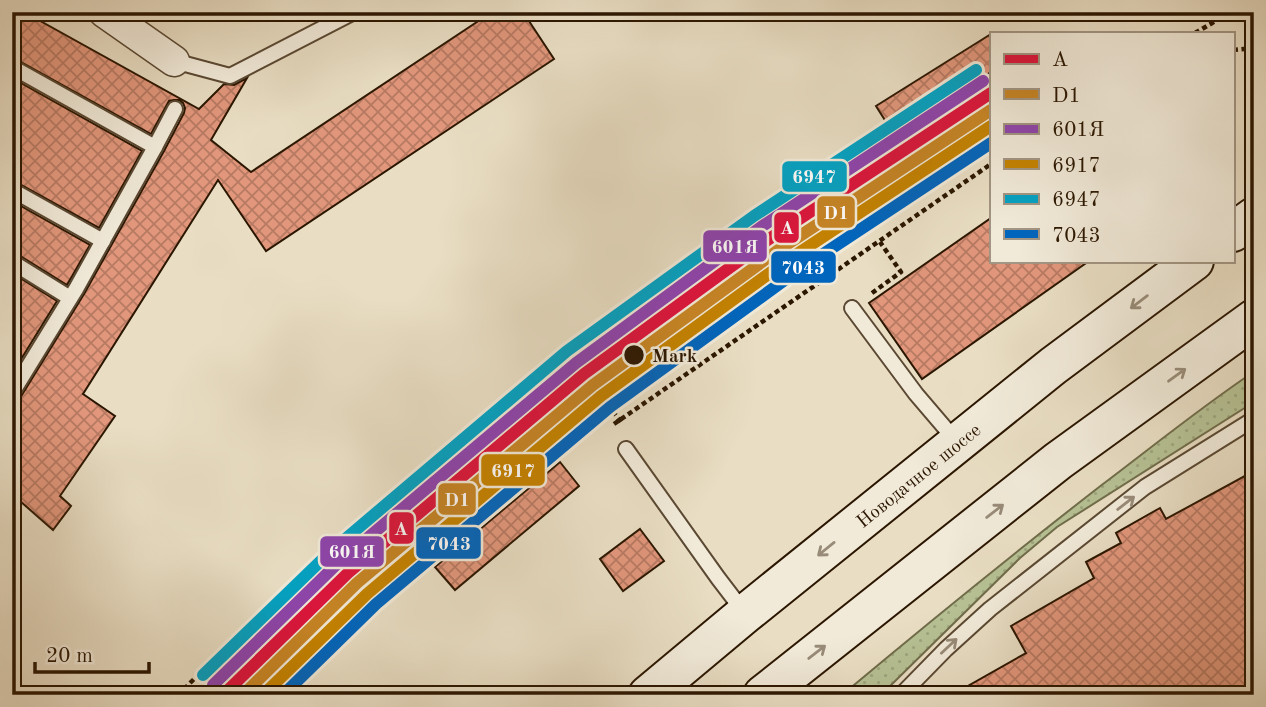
<svg xmlns="http://www.w3.org/2000/svg" width="1266" height="707" viewBox="0 0 1266 707" font-family="'Old Standard TT',serif">
	<style>
		.green { fill: url(#green-dots); stroke: #706c4a; stroke-width: 2 }
		.building { fill: url(#building-cross-hatch); stroke: #2b1601; stroke-width: 2 }
		.lines { fill: none; stroke-linecap: round; stroke-linejoin: round }
		.lane-casing { stroke: #5a4832; stroke-width: 18 }
		.street-casing { stroke: #5a4832; stroke-width: 33 }
		.secondary-casing { stroke: #2b1601; stroke-width: 42 }
		.path { stroke: #2b1601; stroke-width: 4.5; stroke-dasharray: 5 3.5; stroke-linecap: butt }
		.lane { stroke: #f1ead9; stroke-width: 14 }
		.street { stroke: #f1ead9; stroke-width: 30 }
		.secondary { stroke: #f1ead9; stroke-width: 38 }
		.rail-1-casing { stroke: #f1ead9; stroke-width: 18 }
		.rail-2-casing { stroke: #f1ead9; stroke-width: 18 }
		.rail-3-casing { stroke: #f1ead9; stroke-width: 18 }
		.rail-4-casing { stroke: #f1ead9; stroke-width: 18 }
		.rail-5-casing { stroke: #f1ead9; stroke-width: 18 }
		.rail-6-casing { stroke: #f1ead9; stroke-width: 18 }
		.rail-1 { stroke: #dc143c; stroke-width: 12 }
		.rail-2 { stroke: #c68424; stroke-width: 12 }
		.rail-3 { stroke: #8e44ad; stroke-width: 12 }
		.rail-4 { stroke: #c48200; stroke-width: 12 }
		.rail-5 { stroke: #02a2c4; stroke-width: 12 }
		.rail-6 { stroke: #0065bd; stroke-width: 12 }
		.oneway { stroke: #988b78 }
		.stop-dot { fill: #2b1601; stroke: #f1ead9; stroke-width: 2.5 }
		.labels { text-anchor: middle; stroke-width: 5; stroke-linejoin: round; paint-order: stroke }
		.stop-label { font-size: 19px; font-weight: bold; fill: #2b1601; stroke: #f1ead9; text-anchor: start }
		.street-label { font-size: 19px; fill: #2b1601; stroke: #f1ead9 }
		.line-badge { stroke: #f1ead9; stroke-width: 2.5 }
		.badge-label { font-size: 19px; text-anchor: middle; font-weight: bold; fill: #fff }
	</style>
	<defs>
		<pattern id="green-dots" width="8" height="8" patternUnits="userSpaceOnUse" patternTransform="scale(1.75)"><rect width="8" height="8" fill="#b6c194"/><path d="M2 2h.1M6 6h.1" fill="none" stroke="#9da57e" stroke-width="1.8" stroke-linecap="round"/></pattern>
		<pattern id="building-cross-hatch" width="8" height="8" patternUnits="userSpaceOnUse" patternTransform="scale(1.75)"><rect width="8" height="8" fill="#e2977c"/><path d="M0 0l8 8M0 8l8-8" fill="none" stroke="#b77a63"/></pattern>
	</defs>
	<rect width="100%" height="100%" fill="#e9dec4"/>
	<filter id="stains"><feTurbulence type="fractalNoise" baseFrequency=".00286" numOctaves="4"/><feColorMatrix values="0 0 0 0 .2 0 0 0 0 .09 0 0 0 0 .02 0 0 0 .5 -.17"/></filter>
	<radialGradient id="worn" r=".72"><stop offset=".6" stop-color="#630" stop-opacity="0"/><stop offset="1" stop-color="#630" stop-opacity=".3"/></radialGradient>
	<path class="green" d="M1252 373 1254 374V402L1057 527 1020 558 881 695H842C928 623 1014 553 1103 484 1152 447 1200 408 1252 373Z"/>
	<g class="building">
		<path d="M12 12H24L199 109 224 84 234 85 247 78 211 140 251 172 492 12H523L554 59 266 251 218 180 83 394 115 416 60 496 71 506 53 530 12 494V403L20 398 84 294 164 151 184 113 185 108 183 103 179 100H174L169 101 151 134 12 57Z"/>
		<path d="M991 34V72L893 133 876 106Z"/>
		<path d="M12 78 142 151 99 228 12 180Z"/>
		<path d="M12 201 90 245 67 285 17 254 12 252Z"/>
		<path d="M991 218V261H1089L922 379 869 303Z"/>
		<path d="M12 273 57 301 12 374Z"/>
		<path d="M560 462 579 486 455 590 435 567Z"/>
		<path d="M1254 471V695H952L1026 653 1011 626 1094 578 1086 562 1121 543 1116 533 1160 508 1166 519Z"/>
		<path d="M640 529 664 561 623 591 600 559Z"/>
	</g>
	<g class="lines">
		<defs>
			<g id="lane">
				<path d="M174 61 230 76 354 12"/>
				<path d="M12 67 155 147 175 109"/>
				<path d="M12 190 103 241"/>
				<path d="M12 262 70 298"/>
				<path d="M852 308 916 394 957 442"/>
				<path d="M12 393 76 289 155 147"/>
				<path d="M626 449 718 578 744 612"/>
				<path d="M901 695 946 649 990 609 1145 487 1254 419"/>
			</g>
			<path id="street" d="M104 12 174 61"/>
			<g id="secondary">
				<path d="M1233 232 1254 217"/>
				<path d="M648 695 745 614 1053 366 1194 261"/>
				<path d="M763 695 1058 461 1254 319"/>
			</g>
		</defs>
		<use href="#lane" class="lane-casing"/>
		<use href="#street" class="street-casing"/>
		<use href="#secondary" class="secondary-casing"/>
		<g class="path">
			<path d="M1195 33 1231 12"/>
			<path d="M1233 50 1254 48"/>
			<path d="M872 293 901 272 880 242"/>
			<path d="M621 422 572 358 642 303"/>
			<path d="M614 424 991 164"/>
			<path d="M178 695 307 567 443 461 572 358"/>
		</g>
		<use href="#lane" class="lane"/>
		<use href="#street" class="street"/>
		<use href="#secondary" class="secondary"/>
		<defs>
			<path id="rail-1" d="M223 695 348 573 584 374 769 239 991 93"/>
			<path id="rail-2" d="M243 695 357 583 593 385 777 251 991 110"/>
			<path id="rail-3" d="M213 685 339 562 576 363 761 227 983 81"/>
			<path id="rail-4" d="M263 695 367 594 601 396 785 262 991 126"/>
			<path id="rail-5" d="M203 675 330 552 567 351 754 216 976 70"/>
			<path id="rail-6" d="M283 695 376 604 610 407 793 274 991 143"/>
		</defs>
		<use href="#rail-1" class="rail-1-casing"/>
		<use href="#rail-2" class="rail-2-casing"/>
		<use href="#rail-3" class="rail-3-casing"/>
		<use href="#rail-4" class="rail-4-casing"/>
		<use href="#rail-5" class="rail-5-casing"/>
		<use href="#rail-6" class="rail-6-casing"/>
		<use href="#rail-1" class="rail-1"/>
		<use href="#rail-2" class="rail-2"/>
		<use href="#rail-3" class="rail-3"/>
		<use href="#rail-4" class="rail-4"/>
		<use href="#rail-5" class="rail-5"/>
		<use href="#rail-6" class="rail-6"/>
	</g>
	<defs><path id="oneway-shaft" d="M-6 0H5M1.5-3L5.5 0L1.5 3" fill="none" stroke-width="1.6" stroke-linecap="round" stroke-linejoin="round" transform="scale(1.75)"/></defs>
	<g class="oneway">
		<use href="#oneway-shaft" transform="translate(1139 302) rotate(143)"/>
		<use href="#oneway-shaft" transform="translate(1177 375) rotate(-36)"/>
		<use href="#oneway-shaft" transform="translate(1126 503) rotate(-38)"/>
		<use href="#oneway-shaft" transform="translate(995 511) rotate(-38)"/>
		<use href="#oneway-shaft" transform="translate(826 549) rotate(141)"/>
		<use href="#oneway-shaft" transform="translate(949 646) rotate(-43)"/>
		<use href="#oneway-shaft" transform="translate(817 652) rotate(-38)"/>
	</g>
	<circle class="stop-dot" cx="634" cy="355" r="11"/>
	<g class="labels">
		<g class="stop-label">
			<text x="652" y="362">Mark</text>
		</g>
		<g class="street-label">
			<text transform="translate(918 475) rotate(-39)" y="7">Новодачное шоссе</text>
		</g>
	</g>
	<g class="line-badge">
		<rect x="781" y="160" width="67" height="33" rx="7" fill="#02a2c4"/>
		<rect x="816" y="195" width="40" height="34" rx="7" fill="#c68424"/>
		<rect x="773" y="211" width="27" height="33" rx="7" fill="#dc143c"/>
		<rect x="702" y="229" width="66" height="34" rx="7" fill="#8e44ad"/>
		<rect x="770" y="250" width="67" height="34" rx="7" fill="#0065bd"/>
		<rect x="480" y="453" width="66" height="34" rx="7" fill="#c48200"/>
		<rect x="437" y="482" width="40" height="34" rx="7" fill="#c68424"/>
		<rect x="388" y="511" width="27" height="34" rx="7" fill="#dc143c"/>
		<rect x="415" y="526" width="67" height="34" rx="7" fill="#0065bd"/>
		<rect x="319" y="535" width="66" height="33" rx="7" fill="#8e44ad"/>
	</g>
	<g class="badge-label">
		<text x="814" y="183">6947</text>
		<text x="836" y="219">D1</text>
		<text x="787" y="234">A</text>
		<text x="735" y="253">601Я</text>
		<text x="803" y="274">7043</text>
		<text x="513" y="477">6917</text>
		<text x="457" y="506">D1</text>
		<text x="401" y="535">A</text>
		<text x="449" y="550">7043</text>
		<text x="352" y="558">601Я</text>
	</g>
	<rect width="1266" height="707" fill="none" stroke="#e9dec4" stroke-width="42"/>
	<rect x="14" y="14" width="1238" height="679" fill="none" stroke="#2b1601" stroke-width="3.5"/>
	<rect x="21" y="21" width="1224" height="665" fill="none" stroke="#2b1601" stroke-width="2"/>
	<rect x="990" y="32" width="245" height="231" fill="#f1ead9" stroke="#a29583" stroke-width="2"/>
	<rect x="1004" y="54" width="35" height="10" fill="#dc143c" stroke="#a29583" stroke-width="2"/>
	<text x="1052" y="66" font-size="21" fill="#2b1601">A</text>
	<rect x="1004" y="89" width="35" height="10" fill="#c68424" stroke="#a29583" stroke-width="2"/>
	<text x="1052" y="102" font-size="21" fill="#2b1601">D1</text>
	<rect x="1004" y="124" width="35" height="10" fill="#8e44ad" stroke="#a29583" stroke-width="2"/>
	<text x="1052" y="136" font-size="21" fill="#2b1601">601Я</text>
	<rect x="1004" y="159" width="35" height="10" fill="#c48200" stroke="#a29583" stroke-width="2"/>
	<text x="1052" y="172" font-size="21" fill="#2b1601">6917</text>
	<rect x="1004" y="194" width="35" height="10" fill="#02a2c4" stroke="#a29583" stroke-width="2"/>
	<text x="1052" y="206" font-size="21" fill="#2b1601">6947</text>
	<rect x="1004" y="229" width="35" height="10" fill="#0065bd" stroke="#a29583" stroke-width="2"/>
	<text x="1052" y="242" font-size="21" fill="#2b1601">7043</text>
	<path d="M35 662v10h114v-10" fill="none" stroke="#2b1601" stroke-width="3.5"/>
	<text x="46" y="662" font-size="21" fill="#2b1601" stroke="#f1ead9" stroke-width="5" paint-order="stroke">20 m</text>
	<rect width="100%" height="100%" filter="url(#stains)"/>
	<rect width="100%" height="100%" fill="url(#worn)"/>
</svg>
